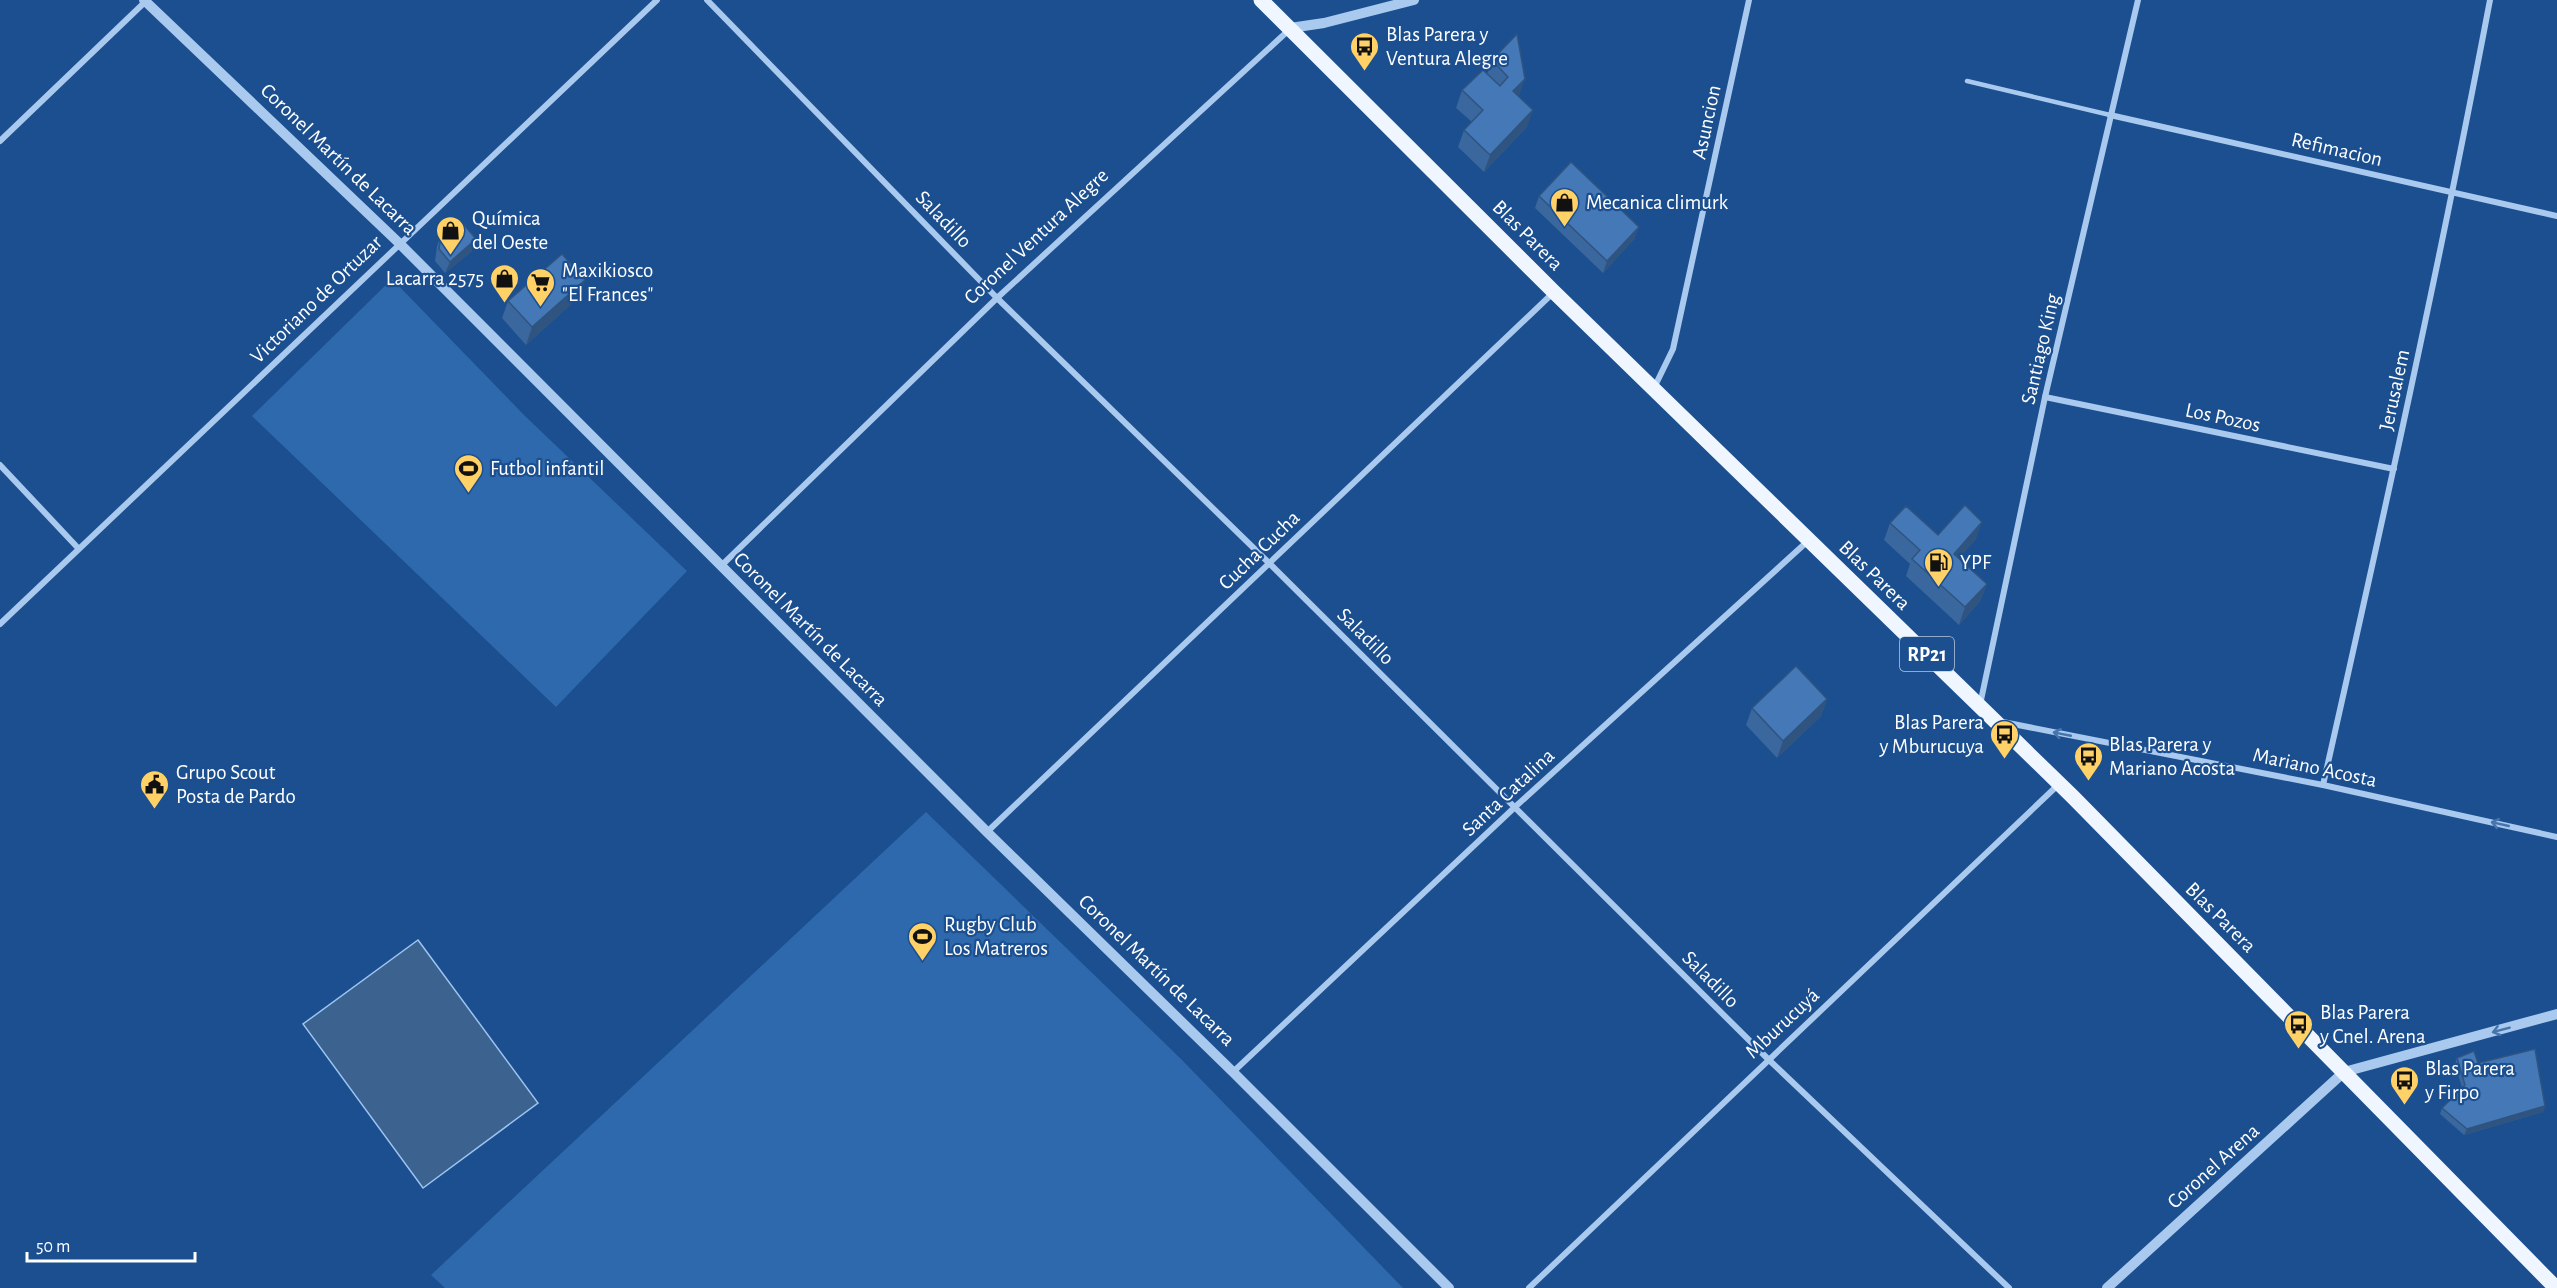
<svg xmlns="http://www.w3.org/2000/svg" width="2557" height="1288" viewBox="0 0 2557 1288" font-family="'Alegreya Sans',sans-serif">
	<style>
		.green { fill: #2e69ad }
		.water { fill: #3c6290; stroke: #9cc4f0; stroke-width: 1.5 }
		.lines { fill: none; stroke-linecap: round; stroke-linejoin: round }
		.service { stroke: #a9c9ee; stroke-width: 4.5 }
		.minor { stroke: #a9c9ee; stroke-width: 6 }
		.tertiary { stroke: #a9c9ee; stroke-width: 10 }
		.primary { stroke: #f0f6ff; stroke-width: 15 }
		.wall { fill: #3a679d }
		.shaded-wall { fill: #305480 }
		.building { fill: #4478b7; stroke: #305480; stroke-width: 1.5 }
		.oneway { stroke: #4674ac }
		.labels { text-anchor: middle; stroke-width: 4.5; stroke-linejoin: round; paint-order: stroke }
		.shield { fill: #1b4f8f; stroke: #bbcadd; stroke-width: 1.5 }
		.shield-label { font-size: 20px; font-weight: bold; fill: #fff }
		.poi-label { font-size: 21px; fill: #fff; stroke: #1b4f8f; text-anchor: start }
		.street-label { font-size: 21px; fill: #fff; stroke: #1b4f8f }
	</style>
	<rect width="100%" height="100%" fill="#1b4f8f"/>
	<g class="green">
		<path d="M392 279 524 415 687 571 556 707 252 416Z"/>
		<path d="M926 812 1181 1059 1403 1288H445L431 1275Z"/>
	</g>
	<path class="water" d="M418 940 538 1103 423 1188 303 1024Z"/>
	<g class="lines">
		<path class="service" d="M1967 81 2110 115"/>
		<g class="minor">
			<path d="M707 0 997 298 1269 563 1768 1059 2009 1288"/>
			<path d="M2110 115 2557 216"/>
			<path d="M0 141 147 0"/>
			<path d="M1654 388 1673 349 1749 0"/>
			<path d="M2045 397 2394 469"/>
			<path d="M0 465 78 548"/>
			<path d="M721 566 997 298 1290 29"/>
			<path d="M0 624 657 0"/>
			<path d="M1980 705 2045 397 2138 0"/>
			<path d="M2003 722 2323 785 2557 837"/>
			<path d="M2323 785C2382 524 2440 263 2490 0"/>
			<path d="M987 832 1554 292"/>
			<path d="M1233 1072 1515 807 1809 540"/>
			<path d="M1529 1288 2059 784"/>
		</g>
		<g class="tertiary">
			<path d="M144 0 399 243 987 832 1233 1072 1449 1288"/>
			<path d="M1290 28 1324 23 1414 0"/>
			<path d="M2107 1288 2344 1072 2557 1014"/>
		</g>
		<path class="primary" d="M1261 0 1554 292 2073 797 2556 1288"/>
	</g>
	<g class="wall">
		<path d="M1517 34 1519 96 1527 127 1484 172 1458 147 1464 130 1472 122 1456 108 1462 90 1487 74 1492 60Z"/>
		<path d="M1539 196 1635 238 1603 273 1535 208Z"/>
		<path d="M441 235 472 251 445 273 435 261 437 246Z"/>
		<path d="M579 297 526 345 502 318 508 301Z"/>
		<path d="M1890 523 1938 535 1976 539 1959 558 1987 584 1980 601 1959 625 1906 576 1910 564 1884 540Z"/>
		<path d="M1827 699 1821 716 1777 758 1746 725 1752 708Z"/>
		<path d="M2457 1058 2478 1063 2545 1106 2543 1112 2464 1135 2440 1114 2442 1108 2462 1088 2455 1064Z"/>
	</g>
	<g class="shaded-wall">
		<path d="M1525 79 1519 96 1513 91Z"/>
		<path d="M1533 110 1527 127 1484 172 1490 155Z"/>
		<path d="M1639 227 1635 238 1603 273 1607 261Z"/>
		<path d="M476 239 472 251 445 273 450 262Z"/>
		<path d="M585 280 579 297 526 345 532 327Z"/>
		<path d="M1982 522 1976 539 1948 571 1954 554Z"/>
		<path d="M1987 584 1980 601 1959 625 1965 607Z"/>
		<path d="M1827 699 1821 716 1777 758 1783 741Z"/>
		<path d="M2545 1106 2543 1112 2464 1135 2467 1129Z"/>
	</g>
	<g class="building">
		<path d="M1517 34 1525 79 1513 91 1533 110 1490 155 1464 130 1483 110 1462 90 1483 70 1500 86 1508 77 1492 60Z"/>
		<path d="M1571 162 1639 227 1607 261 1539 196Z"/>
		<path d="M459 219 476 239 450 262 439 249 441 235Z"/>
		<path d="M562 254 585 280 532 327 508 301Z"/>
		<path d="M1965 505 1982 522 1954 554 1987 584 1965 607 1912 559 1920 550 1890 523 1906 506 1938 535Z"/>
		<path d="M1796 666 1827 699 1783 741 1752 708Z"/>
		<path d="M2535 1049 2545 1106 2467 1129 2442 1108 2465 1085 2457 1058 2474 1051 2478 1063Z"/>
	</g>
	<defs><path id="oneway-shaft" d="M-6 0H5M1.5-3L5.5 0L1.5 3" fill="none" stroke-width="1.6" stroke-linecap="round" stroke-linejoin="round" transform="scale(1.5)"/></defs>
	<g class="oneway">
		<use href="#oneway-shaft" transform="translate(2062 734) rotate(-169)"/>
		<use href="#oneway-shaft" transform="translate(2500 824) rotate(-167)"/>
		<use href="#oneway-shaft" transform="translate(2501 1030) rotate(165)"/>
	</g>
	<defs>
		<symbol id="bus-pin" viewBox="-11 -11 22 30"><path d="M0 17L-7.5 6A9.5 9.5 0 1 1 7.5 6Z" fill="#ffd166" stroke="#1b4f8f"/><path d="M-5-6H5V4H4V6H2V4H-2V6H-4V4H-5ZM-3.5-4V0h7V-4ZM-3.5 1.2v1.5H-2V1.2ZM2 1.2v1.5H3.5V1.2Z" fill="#111"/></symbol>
		<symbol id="shop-pin" viewBox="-11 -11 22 30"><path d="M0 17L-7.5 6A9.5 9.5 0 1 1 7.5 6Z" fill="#ffd166" stroke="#1b4f8f"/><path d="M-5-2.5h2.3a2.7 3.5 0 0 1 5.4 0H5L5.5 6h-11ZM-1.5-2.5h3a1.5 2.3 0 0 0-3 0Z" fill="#111"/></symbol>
		<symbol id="supermarket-pin" viewBox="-11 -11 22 30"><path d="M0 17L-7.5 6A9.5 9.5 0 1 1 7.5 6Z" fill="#ffd166" stroke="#1b4f8f"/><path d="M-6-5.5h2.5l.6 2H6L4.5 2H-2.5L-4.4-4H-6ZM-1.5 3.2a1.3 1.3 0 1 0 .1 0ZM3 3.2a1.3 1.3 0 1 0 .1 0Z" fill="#111"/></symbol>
		<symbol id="stadium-pin" viewBox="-11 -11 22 30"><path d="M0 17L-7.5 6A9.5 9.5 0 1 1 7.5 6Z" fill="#ffd166" stroke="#1b4f8f"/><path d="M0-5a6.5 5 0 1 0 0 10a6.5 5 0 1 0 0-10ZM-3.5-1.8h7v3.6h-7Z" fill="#111"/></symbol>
		<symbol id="fuel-pin" viewBox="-11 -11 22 30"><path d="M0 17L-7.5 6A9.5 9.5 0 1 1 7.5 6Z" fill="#ffd166" stroke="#1b4f8f"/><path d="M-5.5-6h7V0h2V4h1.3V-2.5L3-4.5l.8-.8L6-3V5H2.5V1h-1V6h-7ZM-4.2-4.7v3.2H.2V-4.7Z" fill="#111"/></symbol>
		<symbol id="civic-pin" viewBox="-11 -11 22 30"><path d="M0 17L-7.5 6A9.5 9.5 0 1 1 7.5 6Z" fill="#ffd166" stroke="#1b4f8f"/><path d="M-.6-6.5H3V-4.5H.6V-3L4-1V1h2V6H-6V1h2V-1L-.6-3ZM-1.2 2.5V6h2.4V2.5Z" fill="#111"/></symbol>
	</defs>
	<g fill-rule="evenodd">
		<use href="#bus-pin" x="1348" y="30" width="33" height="45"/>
		<use href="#shop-pin" x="1548" y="186" width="33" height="45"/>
		<use href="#shop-pin" x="434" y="214" width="33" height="45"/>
		<use href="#shop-pin" x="488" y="262" width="33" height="45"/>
		<use href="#supermarket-pin" x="524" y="266" width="33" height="45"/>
		<use href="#stadium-pin" x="452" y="452" width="33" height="45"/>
		<use href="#fuel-pin" x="1922" y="546" width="33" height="45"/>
		<use href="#bus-pin" x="1988" y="718" width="33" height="45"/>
		<use href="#bus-pin" x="2072" y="740" width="33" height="45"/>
		<use href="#civic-pin" x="138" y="768" width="33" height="45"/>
		<use href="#stadium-pin" x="906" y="920" width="33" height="45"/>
		<use href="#bus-pin" x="2282" y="1008" width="33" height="45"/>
		<use href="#bus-pin" x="2388" y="1064" width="33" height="45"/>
	</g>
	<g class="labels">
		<rect class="shield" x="1900" y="637" width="54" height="34" rx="4.5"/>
		<g class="shield-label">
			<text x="1927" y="661">RP21</text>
		</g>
		<g class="poi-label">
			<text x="1386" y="41">Blas Parera y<tspan x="1386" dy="24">Ventura Alegre</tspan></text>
			<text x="1586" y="209">Mecanica climurk</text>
			<text x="472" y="225">Química<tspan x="472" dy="24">del Oeste</tspan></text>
			<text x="562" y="277">Maxikiosco<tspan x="562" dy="24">"El Frances"</tspan></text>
			<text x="484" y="285" text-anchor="end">Lacarra 2575</text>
			<text x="490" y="475">Futbol infantil</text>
			<text x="1960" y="569">YPF</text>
			<text x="1984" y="729" text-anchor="end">Blas Parera<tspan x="1984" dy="24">y Mburucuya</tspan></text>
			<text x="2109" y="751">Blas Parera y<tspan x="2109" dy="24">Mariano Acosta</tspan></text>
			<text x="176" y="779">Grupo Scout<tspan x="176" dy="24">Posta de Pardo</tspan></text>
			<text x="944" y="931">Rugby Club<tspan x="944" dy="24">Los Matreros</tspan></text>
			<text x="2320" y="1019">Blas Parera<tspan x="2320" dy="24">y Cnel. Arena</tspan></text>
			<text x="2425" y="1075">Blas Parera<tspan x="2425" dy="24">y Firpo</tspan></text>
		</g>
		<g class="street-label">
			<text transform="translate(1706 122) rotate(-78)" y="7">Asuncion</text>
			<text transform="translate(2337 149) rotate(13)" y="7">Refimacion</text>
			<text transform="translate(339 159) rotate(44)" y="7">Coronel Martín de Lacarra</text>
			<text transform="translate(944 219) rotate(46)" y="7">Saladillo</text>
			<text transform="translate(1528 235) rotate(45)" y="7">Blas Parera</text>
			<text transform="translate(1036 236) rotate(-43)" y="7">Coronel Ventura Alegre</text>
			<text transform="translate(316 299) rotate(-44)" y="7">Victoriano de Ortuzar</text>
			<text transform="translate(2040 349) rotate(-77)" y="7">Santiago King</text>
			<text transform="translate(2394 390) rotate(-78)" y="7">Jerusalem</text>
			<text transform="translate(2223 417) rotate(12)" y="7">Los Pozos</text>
			<text transform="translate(1259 550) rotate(-44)" y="7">Cucha Cucha</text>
			<text transform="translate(1875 575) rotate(44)" y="7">Blas Parera</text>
			<text transform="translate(811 629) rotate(45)" y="7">Coronel Martín de Lacarra</text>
			<text transform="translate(1366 636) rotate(45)" y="7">Saladillo</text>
			<text transform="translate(2315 767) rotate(12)" y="7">Mariano Acosta</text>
			<text transform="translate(1508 792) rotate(-43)" y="7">Santa Catalina</text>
			<text transform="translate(2221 917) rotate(45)" y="7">Blas Parera</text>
			<text transform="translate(1157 970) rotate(44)" y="7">Coronel Martín de Lacarra</text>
			<text transform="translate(1711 979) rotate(45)" y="7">Saladillo</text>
			<text transform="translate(1782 1023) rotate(-43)" y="7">Mburucuyá</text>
			<text transform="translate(2213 1166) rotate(-42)" y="7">Coronel Arena</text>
		</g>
	</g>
	<path d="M27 1252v9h168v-9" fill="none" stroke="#ffffff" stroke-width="3"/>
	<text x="36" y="1252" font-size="18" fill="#ffffff" stroke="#1b4f8f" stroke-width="4.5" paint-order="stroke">50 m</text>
</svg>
